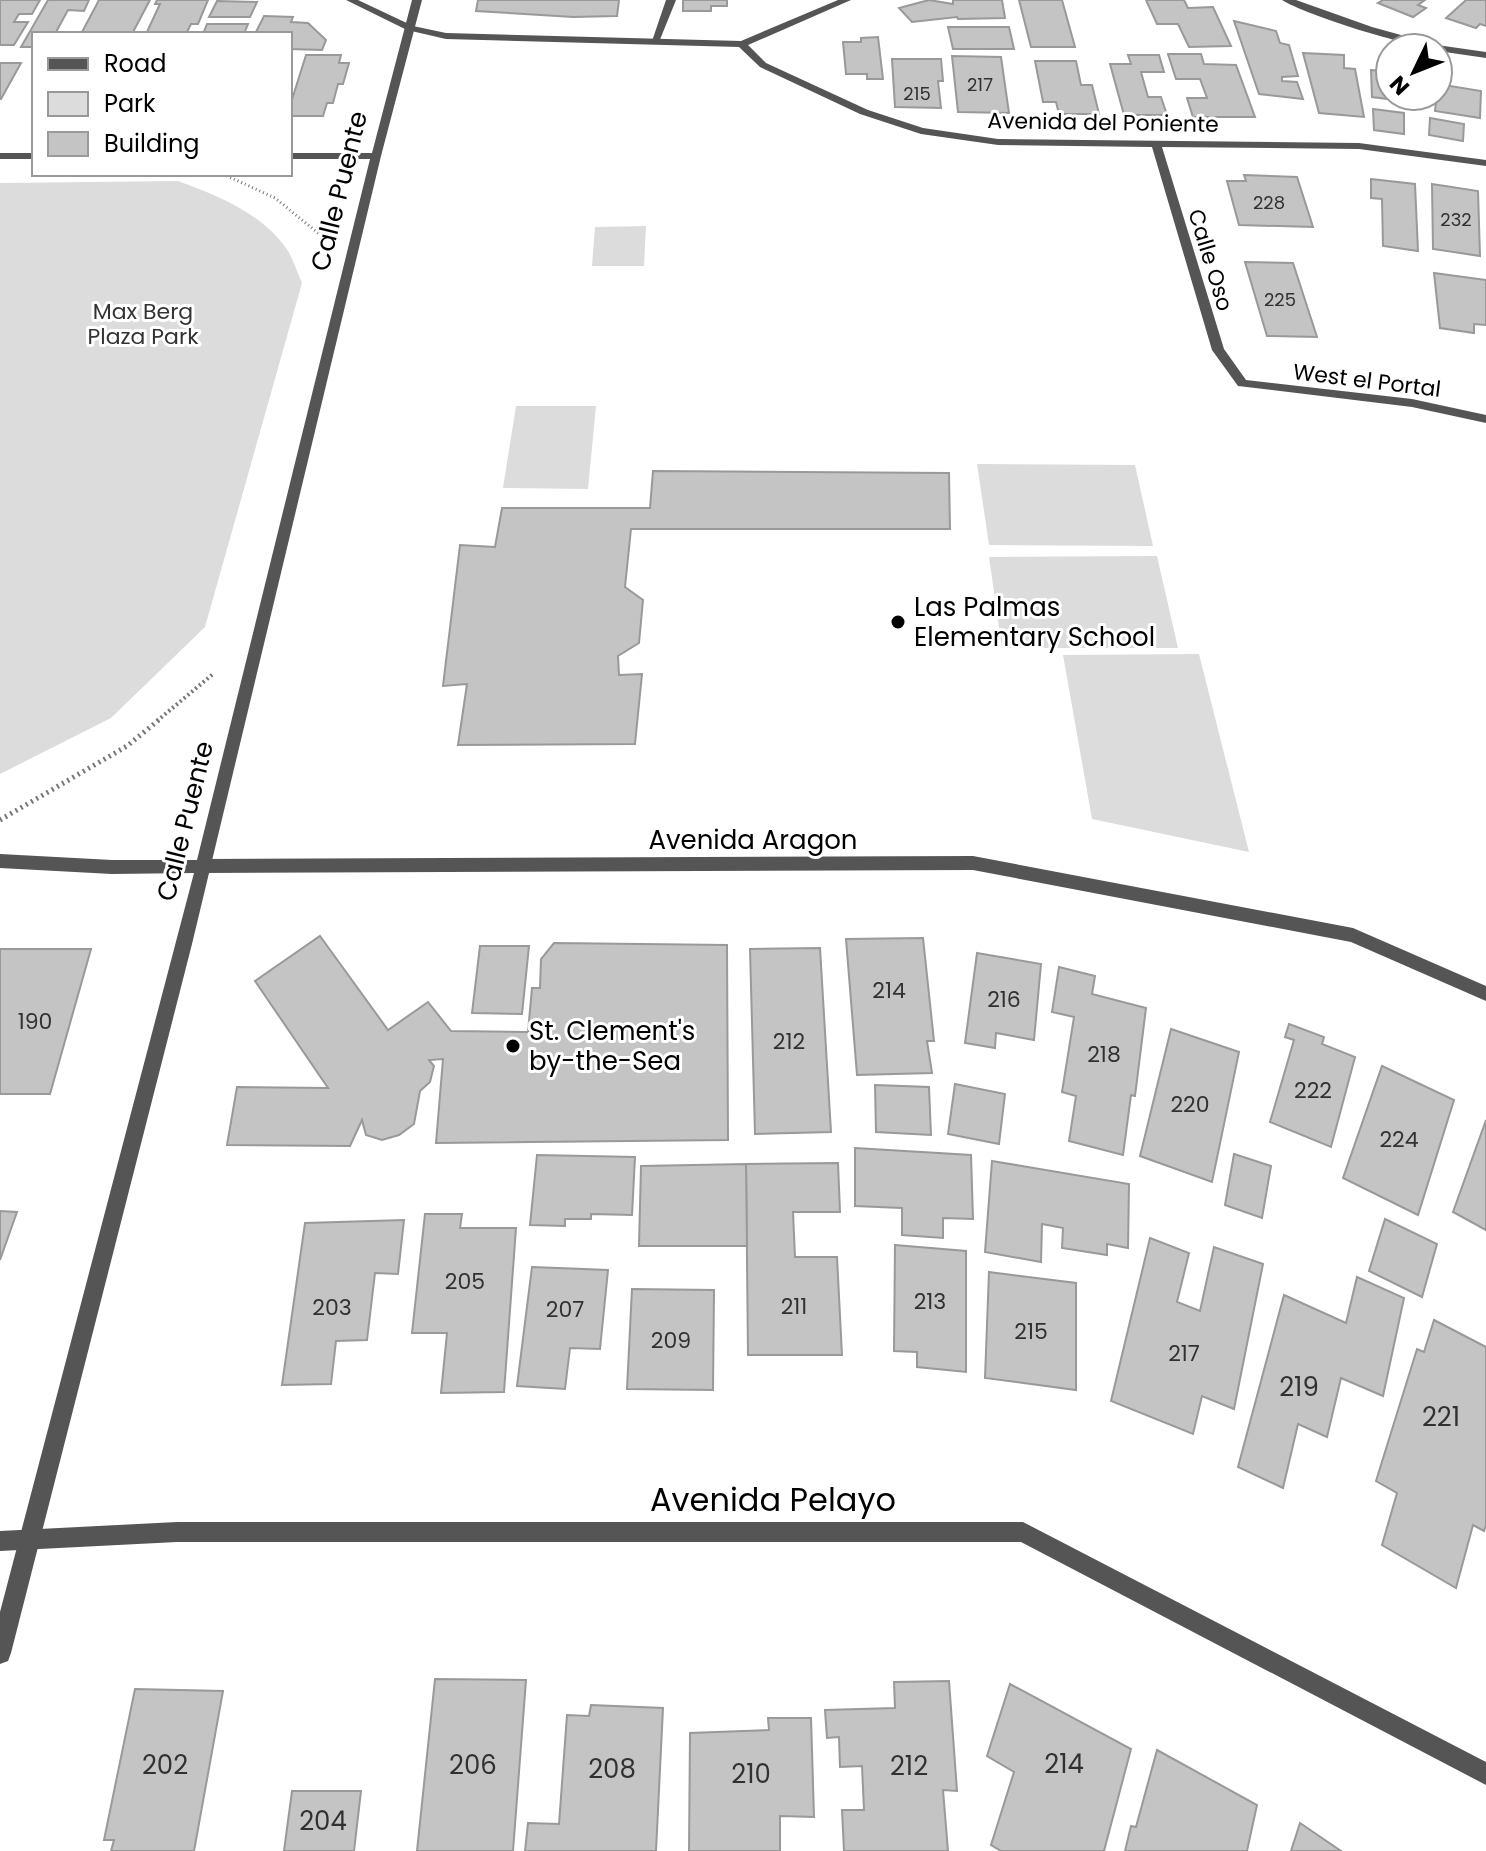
<svg xmlns="http://www.w3.org/2000/svg" width="1486" height="1851" viewBox="0 0 1486 1851" font-family="Poppins,sans-serif">
	<style>
		.green { fill: #dcdcdc }
		.building { fill: #c4c4c4; stroke: #999; stroke-width: 2 }
		.lines { fill: none; stroke-linecap: round; stroke-linejoin: round }
		.path-far2 { stroke: #777; stroke-width: 3; stroke-dasharray: 1 3; stroke-linecap: butt }
		.path-far1 { stroke: #777; stroke-width: 4; stroke-dasharray: 2 3; stroke-linecap: butt }
		.path { stroke: #777; stroke-width: 5; stroke-dasharray: 2 4; stroke-linecap: butt }
		.service { fill: #555; fill-rule: evenodd }
		.minor { fill: #555; fill-rule: evenodd }
		.tertiary { fill: #555; fill-rule: evenodd }
		.poi-dot { fill: #000; stroke: #fff; stroke-width: 3 }
		.labels { text-anchor: middle; stroke-width: 6; stroke-linejoin: round; paint-order: stroke }
		.far-number-label { font-size: 18px; fill: #313131 }
		.far-street-label { font-size: 22px; fill: #000; stroke: #fff }
		.far-park-label { font-size: 22px; fill: #333; stroke: #fff }
		.number-label { font-size: 22px; fill: #313131 }
		.street-label { font-size: 26px; fill: #000; stroke: #fff }
		.poi-label { font-size: 26px; fill: #000; stroke: #fff; text-anchor: start }
		.near-number-label { font-size: 26px; fill: #313131 }
		.near-street-label { font-size: 32px; fill: #000; stroke: #fff }
	</style>
	<rect width="100%" height="100%" fill="#fff"/>
	<g class="green">
		<path d="M178 181C218 196 260 212 286 248 293 258 297 272 302 283L205 627 111 718 0 774V183Z"/>
		<path d="M646 226 644 266H592L595 227Z"/>
		<path d="M516 406H596L588 489 503 488Z"/>
		<path d="M977 464 1135 465 1153 546 989 545Z"/>
		<path d="M1157 556 1178 648H1002L989 557Z"/>
		<path d="M1199 654 1249 852 1092 819 1063 655Z"/>
	</g>
	<g class="building">
		<path d="M0 0H40L32 14H19L14 22H28L14 45H0Z"/>
		<path d="M48 0H89L84 11 68 10 55 34H34V47H21Z"/>
		<path d="M99 0H150L132 34H81Z"/>
		<path d="M157 0H208L198 24H191L186 34H146L160 4H155Z"/>
		<path d="M478 0H619L617 16 573 17 476 11Z"/>
		<path d="M683 0H727V6H711V11H683Z"/>
		<path d="M929 0 953 4V0H1002L1005 18 958 19 957 17 912 22 899 8Z"/>
		<path d="M1019 0H1062L1075 47H1031Z"/>
		<path d="M1146 0H1184L1188 8 1213 7 1231 46 1189 47 1178 24H1157Z"/>
		<path d="M1383 0H1425L1418 5 1426 8 1413 17 1378 3Z"/>
		<path d="M1466 0H1486V26L1480 24 1476 28 1446 18Z"/>
		<path d="M217 1 257 2 250 17H209Z"/>
		<path d="M264 16 293 17 291 22 308 23 326 40 322 50 290 49V34H255Z"/>
		<path d="M1234 21 1276 31 1280 43 1289 45 1298 76 1282 77V81L1297 82 1303 99 1259 94Z"/>
		<path d="M207 24H248L244 34H203Z"/>
		<path d="M948 27H1009L1014 49H953Z"/>
		<path d="M878 37 883 79H867V74H846L843 42H861V38Z"/>
		<path d="M1303 53 1344 55V68L1355 69 1364 117 1319 113Z"/>
		<path d="M1168 54H1201L1204 64 1236 65 1255 117H1193L1187 98H1207L1200 79H1176Z"/>
		<path d="M306 55H341L339 63H349L343 84H338L333 103H327L323 116H290V106Z"/>
		<path d="M1128 55H1159L1164 72H1141L1148 97H1161L1167 115H1124L1110 64H1131Z"/>
		<path d="M952 56 1001 57 1009 113 958 112Z"/>
		<path d="M892 59H941L943 81H938L941 108 895 107Z"/>
		<path d="M1035 61H1076L1081 85H1092L1099 114H1059L1056 102H1043Z"/>
		<path d="M0 63H21L1 99H0Z"/>
		<path d="M1371 70 1390 72V96H1419L1420 103 1372 97Z"/>
		<path d="M1438 84 1481 91 1480 118 1435 111Z"/>
		<path d="M1373 109 1404 113V134L1374 130Z"/>
		<path d="M1430 118 1464 124 1463 141 1429 135Z"/>
		<path d="M1244 175 1297 177 1313 227 1239 225 1227 181H1246Z"/>
		<path d="M1371 179 1415 184 1418 251 1383 246 1382 199 1371 198Z"/>
		<path d="M1432 184 1478 191 1480 256 1433 249Z"/>
		<path d="M1245 262 1293 263 1317 337 1267 336Z"/>
		<path d="M1434 273 1486 280V325L1474 324V333L1440 328Z"/>
		<path d="M653 471 949 473 950 529H631L625 587 643 600 639 643 618 656 619 675 642 674 635 744 458 745 467 684 443 686 460 545 495 547 502 508H650Z"/>
		<path d="M320 936 388 1030 428 1002 451 1031 528 1032 532 988H540L541 959 554 943 727 945 728 1140 436 1143 443 1059 429 1060 434 1066 430 1082 420 1091 414 1124 399 1135 382 1140 366 1135 362 1120 350 1146 227 1145 237 1087 328 1088 255 981Z"/>
		<path d="M923 938 934 1041H927L932 1073 857 1075 846 939Z"/>
		<path d="M480 946H529L522 1014 472 1013Z"/>
		<path d="M820 948 831 1132 755 1134 750 949Z"/>
		<path d="M0 949H91L50 1094H0Z"/>
		<path d="M977 953 1041 964 1034 1040 996 1033 995 1048 965 1043Z"/>
		<path d="M1059 967 1095 976 1092 994 1146 1008 1135 1096 1131 1095 1123 1155 1069 1141 1076 1096 1062 1092 1074 1017 1052 1012Z"/>
		<path d="M1289 1024 1324 1037 1322 1044 1355 1057 1331 1147 1270 1122 1294 1040 1285 1037Z"/>
		<path d="M1171 1029 1239 1052 1212 1182 1140 1156Z"/>
		<path d="M1382 1066 1454 1100 1418 1215 1343 1178Z"/>
		<path d="M955 1084 1005 1094 999 1144 948 1134Z"/>
		<path d="M875 1085 929 1087 931 1135 876 1132Z"/>
		<path d="M1486 1120V1230L1453 1212Z"/>
		<path d="M855 1148 971 1155 973 1219 943 1218V1238L902 1235V1208L855 1206Z"/>
		<path d="M1234 1154 1271 1166 1262 1218 1225 1205Z"/>
		<path d="M537 1155 635 1157 632 1215 591 1214V1219H565V1226L530 1225Z"/>
		<path d="M992 1161 1129 1184 1128 1248 1107 1244V1255L1062 1248 1063 1228 1042 1224 1041 1262 985 1252Z"/>
		<path d="M838 1163 840 1212H793L795 1257H837L842 1355H748L746 1164Z"/>
		<path d="M746 1164 747 1246H639L641 1166Z"/>
		<path d="M0 1211 17 1212 0 1260Z"/>
		<path d="M425 1214H462L460 1228H516L504 1392 441 1393 447 1333H412Z"/>
		<path d="M1385 1219 1437 1244 1422 1297 1369 1271Z"/>
		<path d="M404 1220 398 1274 375 1273 367 1340 336 1341 331 1384 282 1385 305 1223Z"/>
		<path d="M1150 1238 1189 1253 1177 1302 1200 1311 1214 1247 1263 1264 1234 1409 1202 1396 1193 1434 1111 1401Z"/>
		<path d="M895 1245 966 1251V1372L917 1367V1352L894 1351Z"/>
		<path d="M532 1267 608 1270 600 1349 570 1348 565 1389 517 1386Z"/>
		<path d="M989 1272 1076 1283V1390L985 1378Z"/>
		<path d="M1357 1277 1404 1298 1383 1396 1341 1378 1327 1437 1298 1424 1283 1488 1238 1467 1284 1295 1346 1323Z"/>
		<path d="M632 1289 714 1290 713 1390 627 1389Z"/>
		<path d="M1434 1320 1486 1347V1525L1484 1531 1473 1525 1456 1588 1382 1545 1397 1493 1376 1481 1417 1349 1424 1352Z"/>
		<path d="M435 1679 526 1680 513 1851H417Z"/>
		<path d="M949 1681 957 1791 943 1790 948 1851H844L842 1810H864L862 1766 840 1767 839 1737 827 1738 825 1710 895 1708 894 1682Z"/>
		<path d="M1010 1684 1131 1749 1104 1851H1001L991 1845 1014 1772 987 1756Z"/>
		<path d="M135 1689 223 1691 194 1851H111L114 1840H104Z"/>
		<path d="M591 1705 663 1708 656 1851H525L528 1823 559 1824 567 1715 589 1716Z"/>
		<path d="M768 1718H811L814 1817 780 1816V1851H689L690 1733 769 1730Z"/>
		<path d="M1157 1750 1257 1805 1247 1851H1125L1131 1826 1136 1827Z"/>
		<path d="M292 1791H361L354 1851H284Z"/>
		<path d="M1300 1823 1341 1851H1291Z"/>
	</g>
	<g class="lines">
		<path class="path-far2" d="M223 174 275 198 323 237"/>
		<path class="path-far1" d="M157 721 213 674"/>
		<path class="path" d="M0 820 127 746 160 719"/>
		<path class="service" d="M666 0H676L659 42 651 44Z"/>
		<g class="minor">
			<path d="M346 0H358L413 26 446 33 741 41 838 0H851L748 45 766 63 868 110 923 128 998 139 1359 143 1486 160V166L1359 149 1162 147 1224 349 1246 380 1412 399 1486 415V423L1412 407 1238 386 1212 350 1152 147 998 145 921 134 860 114 760 67 739 47 446 39 407 30Z"/>
			<path d="M973 856 1353 928 1486 986V1001L1351 942 973 870 202 873 196 871 194 866 196 861 202 859Z"/>
			<path d="M177 1522H1023L1486 1762V1785L1021 1542H177L0 1551V1531Z"/>
		</g>
		<g class="tertiary">
			<path d="M412 0H422L381 156 192 944 11 1653 8 1661 0 1664V1612L194 873 112 874 0 868V854L112 860H197L370 159H290V153H372Z"/>
			<path d="M1282 0H1296L1372 27 1437 45 1486 52V58L1438 51V48C1410 48 1306 15 1282 0Z"/>
			<rect x="0" y="153" width="34" height="6"/>
		</g>
	</g>
	<g class="poi-dot">
		<circle cx="898" cy="622" r="8"/>
		<circle cx="513" cy="1046" r="8"/>
	</g>
	<g class="labels">
		<g class="far-number-label">
			<text x="980" y="91">217</text>
			<text x="917" y="100">215</text>
			<text x="1269" y="209">228</text>
			<text x="1456" y="226">232</text>
			<text x="1280" y="306">225</text>
		</g>
		<g class="far-street-label">
			<text transform="translate(1103 122) rotate(1)" y="8">Avenida del Poniente</text>
			<text transform="translate(1211 260) rotate(73)" y="8">Calle Oso</text>
			<text transform="translate(1367 380) rotate(7)" y="8">West el Portal</text>
		</g>
		<g class="far-park-label">
			<text x="143" y="319">Max Berg<tspan x="143" dy="25">Plaza Park</tspan></text>
		</g>
		<g class="number-label">
			<text x="889" y="998">214</text>
			<text x="1004" y="1007">216</text>
			<text x="35" y="1029">190</text>
			<text x="789" y="1049">212</text>
			<text x="1104" y="1062">218</text>
			<text x="1313" y="1098">222</text>
			<text x="1190" y="1112">220</text>
			<text x="1399" y="1147">224</text>
			<text x="465" y="1289">205</text>
			<text x="930" y="1309">213</text>
			<text x="794" y="1314">211</text>
			<text x="332" y="1315">203</text>
			<text x="565" y="1317">207</text>
			<text x="1031" y="1339">215</text>
			<text x="671" y="1348">209</text>
			<text x="1184" y="1361">217</text>
		</g>
		<g class="street-label">
			<text transform="translate(339 191) rotate(-76)" y="9">Calle Puente</text>
			<text transform="translate(185 821) rotate(-76)" y="9">Calle Puente</text>
			<text x="753" y="849">Avenida Aragon</text>
		</g>
		<g class="poi-label">
			<text x="914" y="616">Las Palmas<tspan x="914" dy="30">Elementary School</tspan></text>
			<text x="529" y="1040">St. Clement's<tspan x="529" dy="30">by-the-Sea</tspan></text>
		</g>
		<g class="near-number-label">
			<text x="1299" y="1396">219</text>
			<text x="1441" y="1426">221</text>
			<text x="1064" y="1773">214</text>
			<text x="165" y="1774">202</text>
			<text x="473" y="1774">206</text>
			<text x="909" y="1775">212</text>
			<text x="612" y="1778">208</text>
			<text x="751" y="1783">210</text>
			<text x="323" y="1830">204</text>
		</g>
		<g class="near-street-label">
			<text x="773" y="1511">Avenida Pelayo</text>
		</g>
	</g>
	<rect x="32" y="32" width="260" height="144" fill="#ffffff" stroke="#999999" stroke-width="2"/>
	<rect x="48" y="58" width="40" height="12" fill="#555555" stroke="#999999" stroke-width="2"/>
	<text x="104" y="72" font-size="24" fill="#000000">Road</text>
	<rect x="48" y="92" width="40" height="24" fill="#dcdcdc" stroke="#999999" stroke-width="2"/>
	<text x="104" y="112" font-size="24" fill="#000000">Park</text>
	<rect x="48" y="132" width="40" height="24" fill="#c4c4c4" stroke="#999999" stroke-width="2"/>
	<text x="104" y="152" font-size="24" fill="#000000">Building</text>
	<g transform="translate(1414 72) rotate(227)"><circle r="38" fill="#ffffff" stroke="#999999" stroke-width="2"/>
	<path d="M0-6L14 30L0 20L-14 30Z" fill="#000000"/>
	<text y="-12" font-size="22" font-weight="bold" text-anchor="middle" fill="#000000">N</text>
	</g>
</svg>
